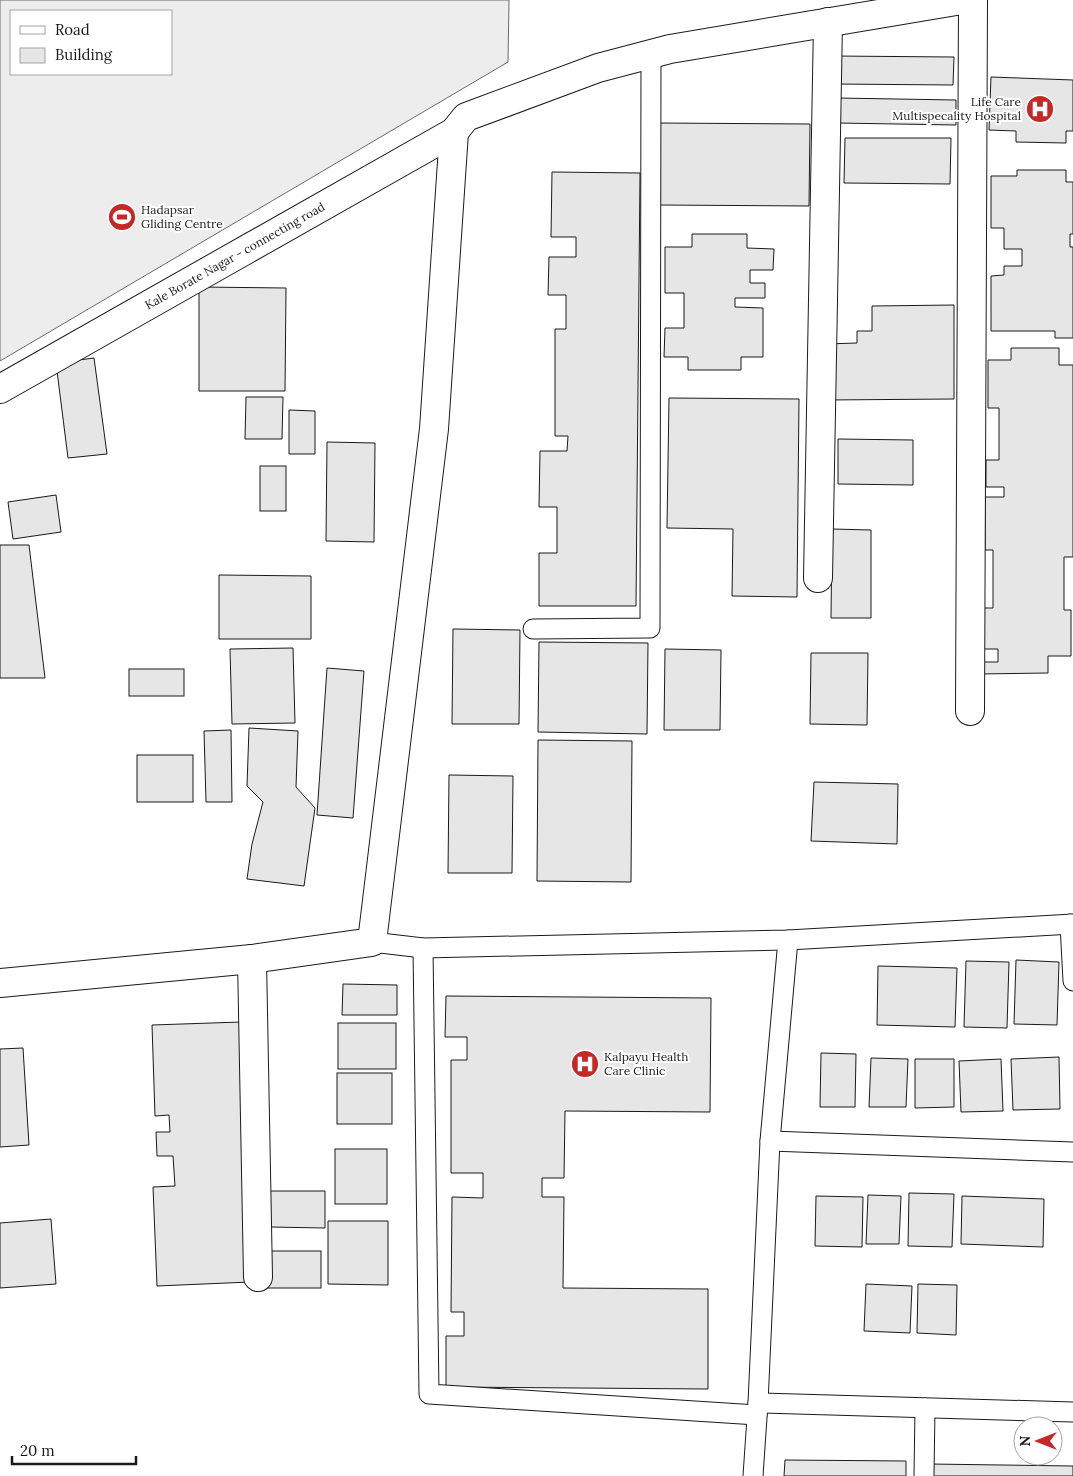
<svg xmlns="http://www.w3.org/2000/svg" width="1073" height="1476" viewBox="0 0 1073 1476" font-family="Lora,serif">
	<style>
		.built { fill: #ededed; stroke: #6a6a6a; fill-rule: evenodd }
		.building { fill: #e6e6e6; stroke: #1a1a1a }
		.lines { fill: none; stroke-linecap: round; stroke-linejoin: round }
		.service-casing { stroke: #1a1a1a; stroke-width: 21 }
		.minor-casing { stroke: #1a1a1a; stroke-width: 30 }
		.tertiary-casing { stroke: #1a1a1a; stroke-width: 30 }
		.service { stroke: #fff; stroke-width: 19 }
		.minor { stroke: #fff; stroke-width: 28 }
		.tertiary { stroke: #fff; stroke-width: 28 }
		.labels { text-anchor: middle; stroke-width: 4; stroke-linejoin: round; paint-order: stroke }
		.poi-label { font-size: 12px; fill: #1a1a1a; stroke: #fff; text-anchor: start }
		.street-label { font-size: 12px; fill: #1a1a1a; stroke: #fff }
	</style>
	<rect width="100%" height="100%" fill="#fff"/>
	<path class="built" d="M0 0H509L508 62 0 361ZM11 11H171V74H11Z"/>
	<g class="building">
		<path d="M834 56 954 57 953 85 834 84Z"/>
		<path d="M991 77 1073 80V131H1066V143L1016 142V131L989 130Z"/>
		<path d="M837 98 956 100V125L837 123Z"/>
		<path d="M658 123 810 124 809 206 658 205Z"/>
		<path d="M845 138H951L950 184 844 183Z"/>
		<path d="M1017 170H1066V182H1073V234H1070V247H1073V338H1055V331H991V276L1004 275V266H1022V249H1004V228H991V176H1017Z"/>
		<path d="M552 172 640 173 636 606H539V553H557V507H539L540 451H567L568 436H555V329H566V295H548L549 257H576V237H551Z"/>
		<path d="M692 234H747V248L774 249 773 270H750V283H765V298H735V307L763 308V357H741V370H688V357H664L665 328H684V293H665V247H692Z"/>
		<path d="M199 287 286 288 285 391H199Z"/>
		<path d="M954 305V399L825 400V344L857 343V331H872V306Z"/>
		<path d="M1011 348H1059V365H1073V557H1064V610H1071V656H1048V673L978 674V662H998V649H979V608H993V550H985V497H1004V487H986V460H999V408H988V360H1011Z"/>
		<path d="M94 358 107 454 68 458 56 363Z"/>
		<path d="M246 397H283L282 439H245Z"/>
		<path d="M669 398 799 399 797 597 732 596 733 529 667 528Z"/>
		<path d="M289 410 315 411V454H289Z"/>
		<path d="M838 439 913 440V485L838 484Z"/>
		<path d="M327 442 375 443 374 542 326 541Z"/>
		<rect x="260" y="466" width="26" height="45"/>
		<path d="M56 495 61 532 13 539 8 502Z"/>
		<path d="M832 529 871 530V618H831Z"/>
		<path d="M0 545H29L45 678H0Z"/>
		<path d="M219 575 311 576V639H219Z"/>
		<path d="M453 629 520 630 519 724H452Z"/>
		<path d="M539 642 648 643 647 734 538 732Z"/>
		<path d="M293 648 295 723 232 724 230 649Z"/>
		<path d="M665 649 721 650 720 730H664Z"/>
		<path d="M811 653H868L867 725 810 724Z"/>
		<path d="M327 668 364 671 353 818 317 815Z"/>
		<rect x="129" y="669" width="55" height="27"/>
		<path d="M249 728 298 731 296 787 315 808 304 886 247 879 252 844 263 802 247 786Z"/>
		<path d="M231 730 232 802H206L204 731Z"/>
		<path d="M538 740 632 741 631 882 537 881Z"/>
		<rect x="137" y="755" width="56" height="47"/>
		<path d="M449 775 513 776 512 873H448Z"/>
		<path d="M814 782 898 784 897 844 811 841Z"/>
		<path d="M1016 960 1059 962 1057 1025 1014 1024Z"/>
		<path d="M966 961 1009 962 1007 1028 964 1027Z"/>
		<path d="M878 966 957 968 955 1027 877 1025Z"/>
		<path d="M343 984 397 985V1015H342Z"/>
		<path d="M446 996 711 998 710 1112 565 1111 564 1178H542V1197H564L563 1288 708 1289V1389L446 1387V1336H464V1312H451L452 1197 483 1198V1173H451V1060H467V1037H445Z"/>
		<path d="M241 1022 250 1282 157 1286 153 1187 175 1186 173 1156H157L156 1132H170L169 1115 155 1116 152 1025Z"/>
		<rect x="338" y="1023" width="58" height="46"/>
		<path d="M23 1048 29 1145 0 1147V1049Z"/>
		<path d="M821 1053 856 1054 855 1107H820Z"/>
		<path d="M1059 1057 1060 1109 1013 1110 1011 1059Z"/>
		<path d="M871 1058 908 1059 906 1107H869Z"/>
		<path d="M915 1059H954V1107L915 1108Z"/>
		<path d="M1001 1059 1003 1111 961 1112 959 1061Z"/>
		<rect x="337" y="1073" width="55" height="51"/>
		<rect x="335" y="1149" width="52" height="55"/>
		<path d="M270 1191H325V1228L270 1227Z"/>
		<path d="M909 1193 954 1194 952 1247 908 1246Z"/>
		<path d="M868 1195 901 1196 899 1244H866Z"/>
		<path d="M816 1196 863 1197 862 1247 815 1246Z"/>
		<path d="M962 1196 1044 1199 1043 1247 961 1244Z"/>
		<path d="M51 1219 56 1284 0 1288V1223Z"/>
		<path d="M328 1221H388V1285L328 1284Z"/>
		<rect x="266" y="1251" width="55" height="37"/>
		<path d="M866 1284 912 1286 910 1333 864 1331Z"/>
		<path d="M918 1284 957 1285 956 1335 917 1333Z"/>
		<path d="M785 1460 906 1461V1476H784Z"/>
		<path d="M930 1464 1073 1466V1476H930Z"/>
	</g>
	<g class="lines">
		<defs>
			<g id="service">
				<path d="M533 629 650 628 651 54"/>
				<path d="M1070 924 1073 981"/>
				<path d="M372 942 423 948 788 940 1073 924"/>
				<path d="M423 948 429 1394 757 1415"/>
				<path d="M770 1141 1073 1152"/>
				<path d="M758 1403 1073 1412"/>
				<path d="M753 1476 758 1403 770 1141 788 940"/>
				<path d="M924 1476 925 1408"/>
			</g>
			<g id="minor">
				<path d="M818 578 828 22"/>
				<path d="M970 711 973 0"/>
				<path d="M252 959 258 1277"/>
				<path d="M0 983 252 959 372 942 434 429 454 132"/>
			</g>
			<g id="tertiary">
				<path id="s1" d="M0 389 454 132 466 117 598 68 670 49 962 0"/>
			</g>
		</defs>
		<use href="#service" class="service-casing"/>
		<use href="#minor" class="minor-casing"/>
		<use href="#tertiary" class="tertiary-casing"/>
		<use href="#service" class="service"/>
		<use href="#minor" class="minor"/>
		<use href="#tertiary" class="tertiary"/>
	</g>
	<defs>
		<symbol id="hospital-disc" viewBox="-11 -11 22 22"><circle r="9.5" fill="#c62828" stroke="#fff"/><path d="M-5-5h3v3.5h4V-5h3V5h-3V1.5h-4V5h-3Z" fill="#fff"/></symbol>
		<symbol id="stadium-disc" viewBox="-11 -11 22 22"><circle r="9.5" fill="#c62828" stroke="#fff"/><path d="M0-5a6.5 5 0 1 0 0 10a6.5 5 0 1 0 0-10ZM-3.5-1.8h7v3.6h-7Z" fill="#fff"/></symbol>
	</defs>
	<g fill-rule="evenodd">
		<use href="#hospital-disc" x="1024" y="93" width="32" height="32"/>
		<use href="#stadium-disc" x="106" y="201" width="32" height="32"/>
		<use href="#hospital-disc" x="569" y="1048" width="32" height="32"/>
	</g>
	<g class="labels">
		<g class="poi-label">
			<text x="1021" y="106" text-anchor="end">Life Care<tspan x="1021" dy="14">Multispecality Hospital</tspan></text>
			<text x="141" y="214">Hadapsar<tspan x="141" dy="14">Gliding Centre</tspan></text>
			<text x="604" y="1061">Kalpayu Health<tspan x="604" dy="14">Care Clinic</tspan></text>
		</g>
		<g class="street-label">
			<text dy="4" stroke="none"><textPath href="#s1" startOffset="270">Kale Borate Nagar - connecting road</textPath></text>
		</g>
	</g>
	<rect x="10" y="10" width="162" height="65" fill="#ffffff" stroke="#a3a3a3"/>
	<rect x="20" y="26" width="25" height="8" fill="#ffffff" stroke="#a3a3a3"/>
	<text x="55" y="35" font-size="15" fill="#1a1a1a">Road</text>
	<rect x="20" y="48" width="25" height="15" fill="#e6e6e6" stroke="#a3a3a3"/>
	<text x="55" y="60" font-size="15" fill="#1a1a1a">Building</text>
	<g transform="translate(1038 1441) rotate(270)"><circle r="24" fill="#ffffff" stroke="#a3a3a3"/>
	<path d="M0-4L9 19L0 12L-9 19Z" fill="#c62828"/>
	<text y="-8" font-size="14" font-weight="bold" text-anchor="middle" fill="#1a1a1a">N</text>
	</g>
	<path d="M12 1456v8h124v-8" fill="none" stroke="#1a1a1a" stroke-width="2.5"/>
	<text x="20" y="1456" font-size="15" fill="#1a1a1a" stroke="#ffffff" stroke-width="4" paint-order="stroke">20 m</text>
</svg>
